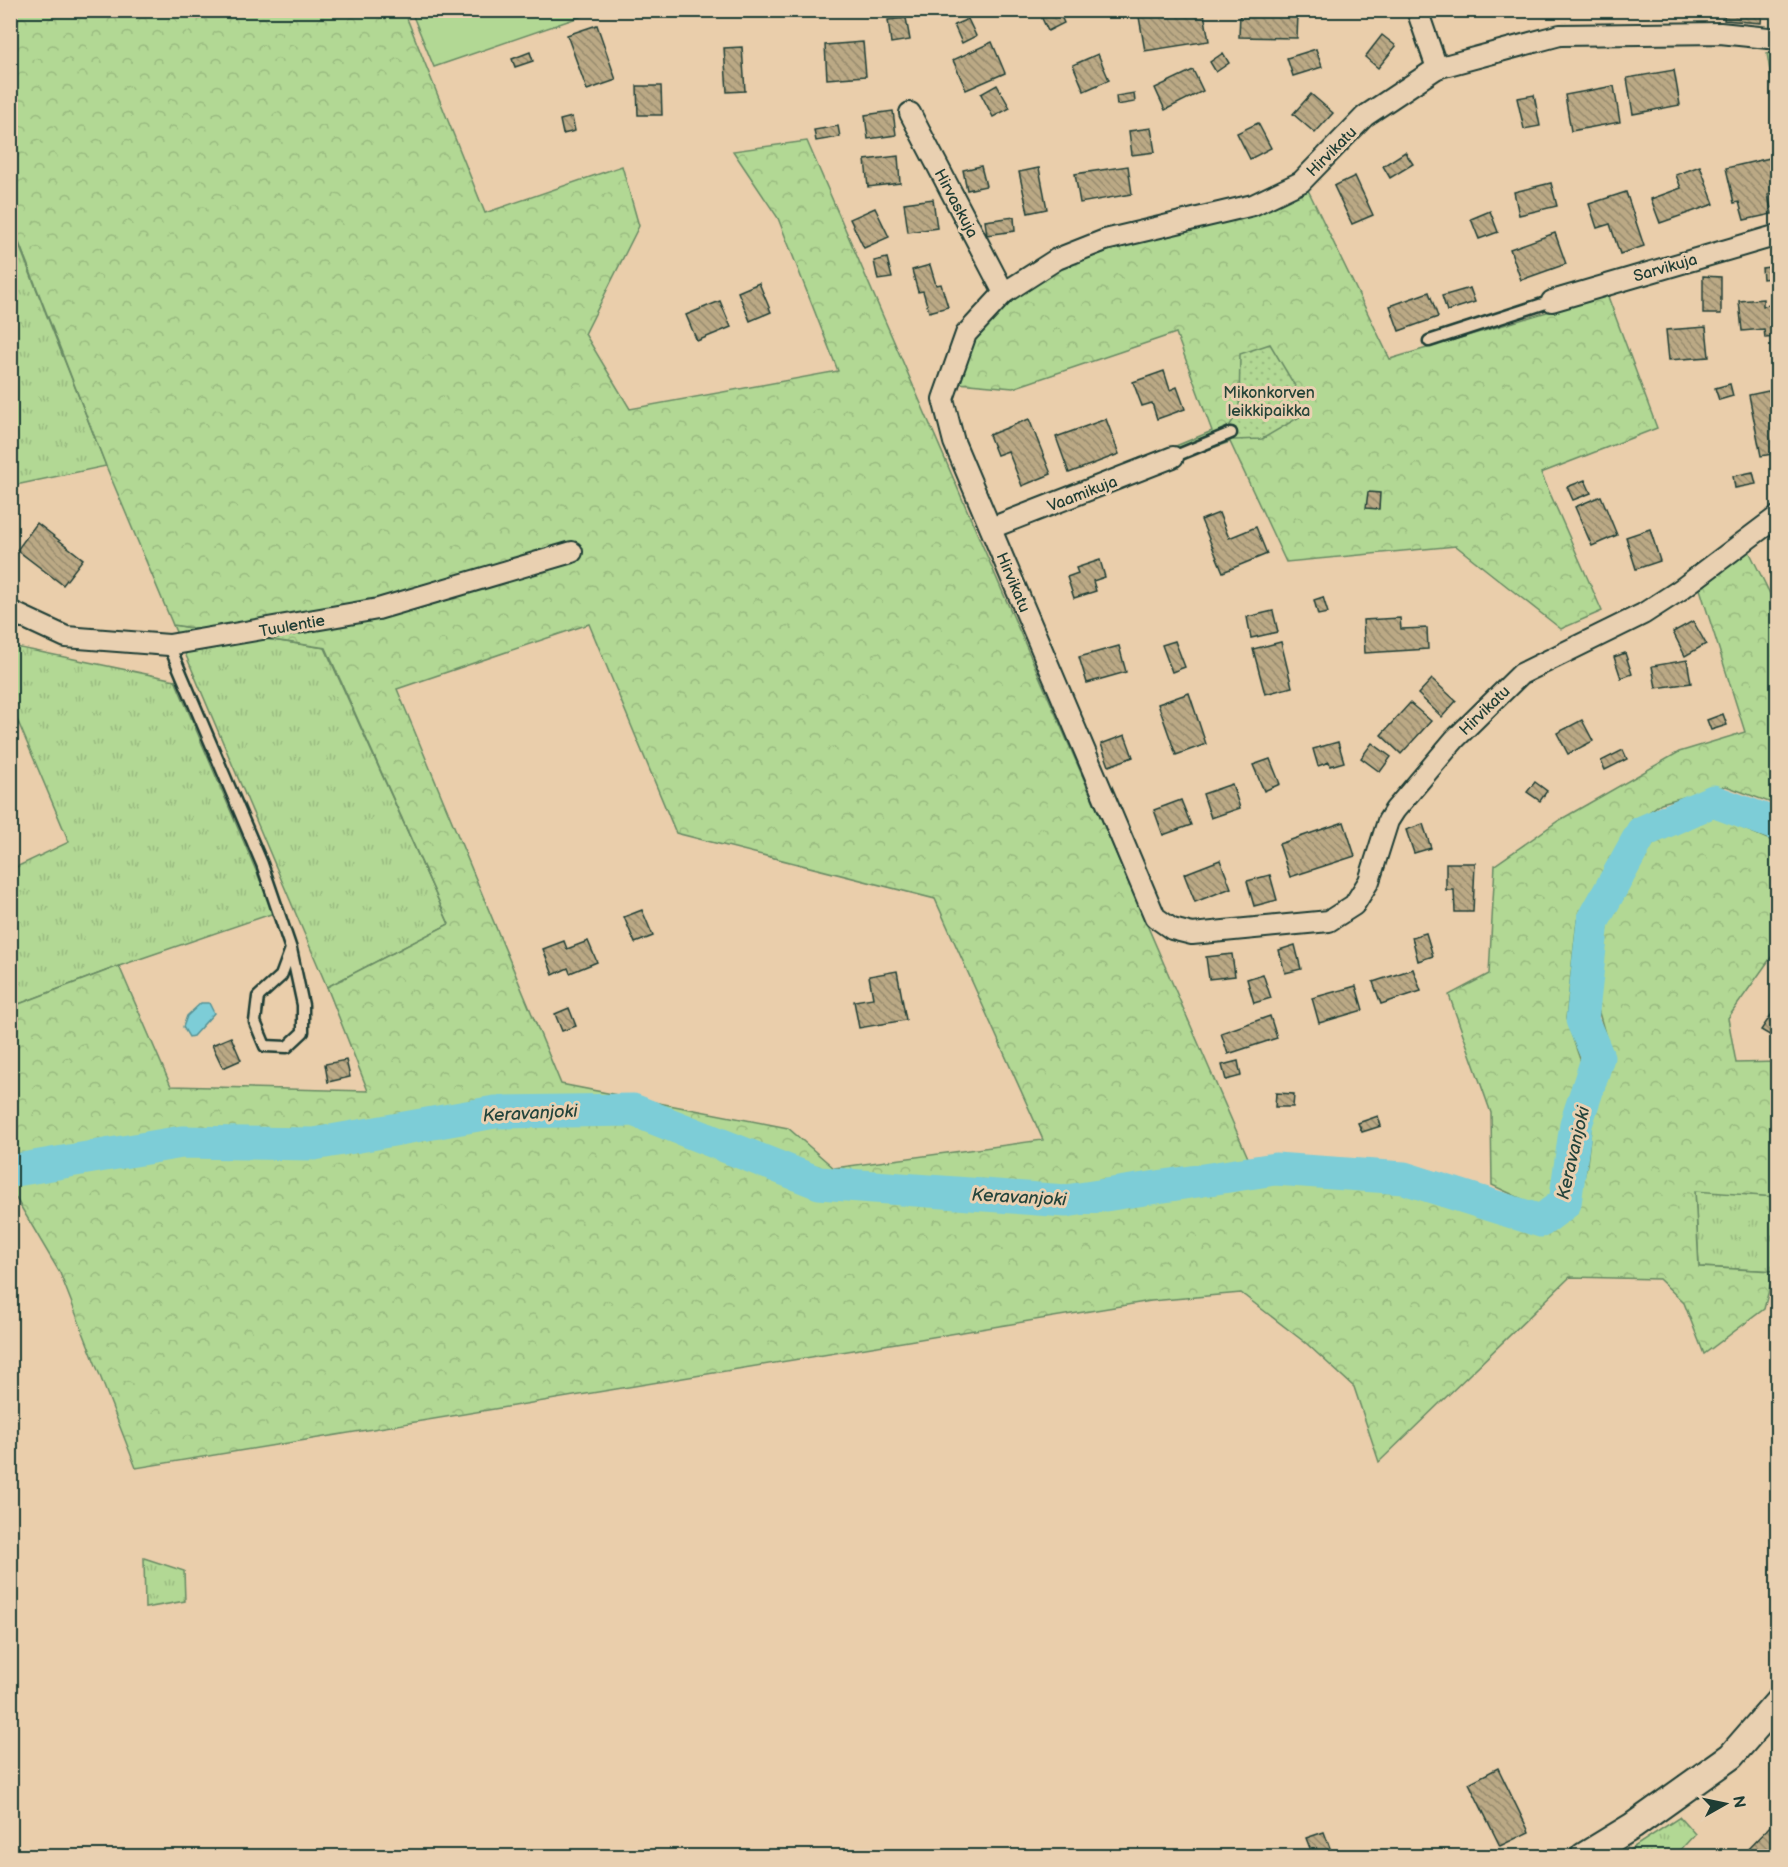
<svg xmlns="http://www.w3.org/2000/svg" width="1788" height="1867" viewBox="0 0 1788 1867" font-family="'Balsamiq Sans',sans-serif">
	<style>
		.grass { fill: url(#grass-tufts); stroke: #688a64; stroke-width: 1.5 }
		.forest { fill: url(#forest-crowns); stroke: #688a64; stroke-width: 1.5; fill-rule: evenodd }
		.park { fill: url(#park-dots); stroke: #688a64; stroke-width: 1.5 }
		.pitch { fill: #b2d894; stroke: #688a64; stroke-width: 1.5 }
		.water { fill: #7dcdd7; stroke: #579396; stroke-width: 1.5 }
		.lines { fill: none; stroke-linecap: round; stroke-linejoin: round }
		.river { stroke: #7dcdd7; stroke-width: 33 }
		.building { fill: url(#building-back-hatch); stroke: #1f3d34; stroke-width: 1.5 }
		.service-casing { stroke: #1f3d34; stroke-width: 15 }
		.minor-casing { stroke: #1f3d34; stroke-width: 24 }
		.tertiary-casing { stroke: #1f3d34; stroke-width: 30 }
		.service { stroke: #e9d0b1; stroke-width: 10 }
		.minor { stroke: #e9d0b1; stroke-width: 20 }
		.tertiary { stroke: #e9d0b1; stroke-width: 26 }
		.labels { text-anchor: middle; stroke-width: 6; stroke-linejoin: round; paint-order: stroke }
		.street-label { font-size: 16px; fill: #1f3d34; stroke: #e9d0b1 }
		.park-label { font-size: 16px; fill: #264539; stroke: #e9d0b1 }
		.water-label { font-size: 18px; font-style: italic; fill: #24443c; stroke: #e9d0b1 }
	</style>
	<defs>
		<pattern id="grass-tufts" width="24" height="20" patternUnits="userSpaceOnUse" patternTransform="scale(1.5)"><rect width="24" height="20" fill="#b2d894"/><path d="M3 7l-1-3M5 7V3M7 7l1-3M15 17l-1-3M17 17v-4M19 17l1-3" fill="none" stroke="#99ba80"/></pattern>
		<pattern id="forest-crowns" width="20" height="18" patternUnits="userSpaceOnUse" patternTransform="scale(1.5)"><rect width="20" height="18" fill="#b2d894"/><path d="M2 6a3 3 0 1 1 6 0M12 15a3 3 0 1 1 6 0" fill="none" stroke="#99ba80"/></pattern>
		<pattern id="park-dots" width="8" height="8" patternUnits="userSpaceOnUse" patternTransform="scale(1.5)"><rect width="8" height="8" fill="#b2d894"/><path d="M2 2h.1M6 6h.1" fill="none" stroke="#99ba80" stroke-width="1.8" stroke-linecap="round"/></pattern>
		<pattern id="building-back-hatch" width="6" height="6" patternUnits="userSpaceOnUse" patternTransform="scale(1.5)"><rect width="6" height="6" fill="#bba985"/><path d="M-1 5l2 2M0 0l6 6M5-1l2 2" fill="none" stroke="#978b6e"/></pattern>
	</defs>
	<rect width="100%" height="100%" fill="#eaceab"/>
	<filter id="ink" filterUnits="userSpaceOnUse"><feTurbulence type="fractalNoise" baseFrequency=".0167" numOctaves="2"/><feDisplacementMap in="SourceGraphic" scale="12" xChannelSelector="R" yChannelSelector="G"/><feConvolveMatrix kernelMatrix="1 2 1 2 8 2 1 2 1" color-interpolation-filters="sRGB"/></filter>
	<g filter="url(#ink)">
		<g class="grass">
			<path d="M10 222 106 466 11 486H10Z"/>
			<path d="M173 625 325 648 449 924 327 987Z"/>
			<path d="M11 646 175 680 274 913 119 966 11 1007 10 870 69 842 11 705Z"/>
			<path d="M1695 1190 1777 1197V1271L1699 1267Z"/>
			<path d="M144 1558 184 1571 185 1601 145 1608Z"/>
			<path d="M1680 1817 1695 1834 1675 1856H1620Z"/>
		</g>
		<g class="forest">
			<path d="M11 11H404L485 213 622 166 639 226 585 334 630 409 838 371 778 218 733 151 807 141 1259 1183 1398 1192 1541 1234 1578 1206 1587 1164 1593 1112 1611 1055 1598 1009 1608 925 1650 844 1712 815 1777 843V949L1728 1018 1736 1063 1777 1062V1197L1695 1191 1699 1267 1774 1271 1764 1309 1704 1354 1684 1303 1659 1279 1570 1277 1379 1462 1354 1387 1307 1344 1241 1293 1151 1301 136 1468 60 1273 11 1190V1007L119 966 171 1086 368 1091 327 987 449 924 326 648 173 625 106 466 11 222ZM589 624 676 833 935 899 1043 1140 834 1168 788 1128 561 1084 397 689Z"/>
			<path d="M1767 53 1777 54V114Z"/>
			<path d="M1308 190 1390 359 1607 294 1657 428 1541 473 1602 611 1561 629 1456 546 1286 562 1230 442 1176 460 1171 448 1212 431 1176 333 1013 388 958 383 974 340 1011 298 1064 267 1136 241 1255 214Z"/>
			<path d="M1749 551 1777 608V805L1726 786 1661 803 1627 829 1577 920 1566 1019 1581 1062 1564 1121 1553 1192 1539 1207 1492 1185 1491 1113 1449 995 1489 974 1495 865 1558 821 1679 752 1745 732 1700 589Z"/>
		</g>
		<path class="park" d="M1270 344 1295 386 1303 415 1262 439 1234 440 1228 428 1239 411 1240 354Z"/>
		<path class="pitch" d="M427 11V10L597 11 434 67 413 16Z"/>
		<path class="water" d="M201 1003H209L214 1013 193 1036 189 1037 183 1027 187 1016Z"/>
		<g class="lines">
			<path class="river" d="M10 1171 182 1142 314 1144 495 1112 633 1110 819 1183 1066 1201 1275 1169 1404 1178 1541 1221 1565 1203 1576 1124 1598 1057 1582 1020 1593 921 1642 832 1713 801 1778 825"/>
		</g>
		<g class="building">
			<path d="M1046 10H1058L1064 23 1048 31 1040 14Z"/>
			<path d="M1184 10V16L1204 13 1209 41 1145 51 1139 17 1149 16 1148 11 1152 10Z"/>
			<path d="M1725 10H1762L1761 23 1724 20Z"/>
			<path d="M1240 13 1298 14 1297 38 1239 37Z"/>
			<path d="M906 18 910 40 891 43 888 20Z"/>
			<path d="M968 19 976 36 962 43 954 25Z"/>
			<path d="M597 25 616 80 587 90 567 35Z"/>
			<path d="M1382 35 1396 46 1378 68 1365 57Z"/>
			<path d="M863 42 866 76 827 79 825 45Z"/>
			<path d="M992 42 1005 73 966 90 953 60Z"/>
			<path d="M742 47 745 91 727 92 724 48Z"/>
			<path d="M1316 49 1322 67 1293 76 1287 58Z"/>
			<path d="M530 52 533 61 515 67 512 59Z"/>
			<path d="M1223 53 1229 63 1216 72 1210 62Z"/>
			<path d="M1098 54 1109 80 1084 91 1073 65Z"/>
			<path d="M1193 70 1203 91 1165 110 1155 88Z"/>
			<path d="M1674 70 1680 105 1633 114 1627 78Z"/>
			<path d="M997 85 1010 108 993 117 981 94Z"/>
			<path d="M637 86H661L662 115H638Z"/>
			<path d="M1614 86 1620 122 1571 131 1565 95Z"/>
			<path d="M1134 93 1135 102 1117 105 1116 96Z"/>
			<path d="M1311 94 1333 113 1315 133 1293 114Z"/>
			<path d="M1534 95 1540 126 1524 129 1517 98Z"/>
			<path d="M893 111 896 135 868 139 865 115Z"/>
			<path d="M572 117 575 131 563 134 560 120Z"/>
			<path d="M1258 123 1271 148 1250 159 1237 133Z"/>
			<path d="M838 126 840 137 816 141 814 130Z"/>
			<path d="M1151 128 1155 152 1132 155 1129 131Z"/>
			<path d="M1405 152 1413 164 1390 178 1383 166Z"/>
			<path d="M898 156 900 183 868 187 865 160Z"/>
			<path d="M1770 158 1778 192 1768 195 1772 214 1744 220 1739 202 1734 203 1726 168Z"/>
			<path d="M981 166 986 186 967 190 963 170Z"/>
			<path d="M1128 166 1132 194 1080 203 1075 174Z"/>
			<path d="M1700 166 1714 204 1660 223 1651 199 1681 188 1676 175Z"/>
			<path d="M1039 168 1047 209 1028 213 1019 172Z"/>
			<path d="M1355 176 1373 215 1352 224 1334 186Z"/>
			<path d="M1551 183 1557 206 1519 215 1514 192Z"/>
			<path d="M1626 192 1644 246 1620 254 1610 224 1597 228 1589 204Z"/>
			<path d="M933 199 937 228 908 232 904 203Z"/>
			<path d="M875 208 889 237 864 248 850 219Z"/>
			<path d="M1490 211 1498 232 1479 239 1471 219Z"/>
			<path d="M1014 217 1015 231 987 235 985 221Z"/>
			<path d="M1555 233 1566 264 1521 280 1510 249Z"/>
			<path d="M887 258 892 278 878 280 874 261Z"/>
			<path d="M930 265 936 285 941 284 948 307 929 312 923 291 918 292 912 270Z"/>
			<path d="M1778 266V277L1763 279 1762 268Z"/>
			<path d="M1703 276 1721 277V314H1703Z"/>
			<path d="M759 283 771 312 750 321 738 292Z"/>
			<path d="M1470 288 1475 302 1447 311 1442 296Z"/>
			<path d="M1429 292 1438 317 1399 331 1390 306Z"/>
			<path d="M1763 299V306L1778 304V337L1765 338 1764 329 1742 331 1739 301Z"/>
			<path d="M720 301 731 327 697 341 686 315Z"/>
			<path d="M1706 327 1709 357 1669 360 1666 330Z"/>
			<path d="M1164 371 1170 390 1177 387 1185 409 1157 419 1152 403 1142 406 1133 382Z"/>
			<path d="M1730 384 1733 396 1719 400 1715 388Z"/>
			<path d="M1778 389V453L1761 456 1749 395Z"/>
			<path d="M1029 419 1051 474 1022 486 1008 451 997 455 989 435Z"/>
			<path d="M1106 419 1119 454 1069 473 1056 437Z"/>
			<path d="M1753 472 1756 484 1735 488 1733 476Z"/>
			<path d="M1585 480 1591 493 1573 500 1567 487Z"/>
			<path d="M1368 492 1380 493 1379 509 1366 508Z"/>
			<path d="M1601 496 1617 535 1592 546 1575 507Z"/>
			<path d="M1219 513 1229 538 1256 527 1267 554 1223 572 1201 520Z"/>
			<path d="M37 523 83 559 63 585 17 550Z"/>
			<path d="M1650 529 1660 561 1636 569 1626 537Z"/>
			<path d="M1100 560 1105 577 1093 581 1096 591 1074 598 1067 577 1078 573 1076 568Z"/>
			<path d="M1323 597 1328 613 1318 615 1314 600Z"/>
			<path d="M1273 611 1278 632 1251 638 1247 617Z"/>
			<path d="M1400 618 1401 629 1427 628 1428 649 1365 653 1363 620Z"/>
			<path d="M1693 621 1706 644 1685 656 1673 632Z"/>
			<path d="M1175 641 1185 667 1172 672 1162 645Z"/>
			<path d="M1281 642 1292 687 1265 694 1253 649Z"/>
			<path d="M1119 646 1126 672 1087 683 1079 657Z"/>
			<path d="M1625 653 1632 674 1621 678 1614 657Z"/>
			<path d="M1687 660 1691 683 1656 688 1652 666Z"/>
			<path d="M1432 679 1456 701 1442 717 1418 694Z"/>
			<path d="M1189 693 1206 744 1176 755 1158 704Z"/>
			<path d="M1410 703 1431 721 1401 754 1381 735Z"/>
			<path d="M1723 714 1727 725 1711 730 1707 720Z"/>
			<path d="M1582 720 1593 741 1568 754 1557 733Z"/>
			<path d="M1125 735 1133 757 1109 766 1101 744Z"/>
			<path d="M1338 742 1344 762 1330 766 1329 762 1318 766 1313 749Z"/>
			<path d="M1372 743 1391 757 1380 772 1361 758Z"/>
			<path d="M1623 750 1627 759 1605 770 1601 761Z"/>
			<path d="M1270 759 1280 784 1264 791 1253 765Z"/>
			<path d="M1535 782 1547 791 1540 801 1527 792Z"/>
			<path d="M1232 784 1240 808 1211 818 1203 794Z"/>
			<path d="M1181 800 1191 825 1163 835 1154 810Z"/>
			<path d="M1344 822 1355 856 1290 877 1279 844Z"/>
			<path d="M1423 824 1431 848 1414 853 1406 830Z"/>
			<path d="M1220 860 1231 888 1195 902 1184 874Z"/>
			<path d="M1446 863H1475L1473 912H1455L1454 890H1446Z"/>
			<path d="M1270 875 1277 900 1254 906 1247 881Z"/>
			<path d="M642 910 653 936 635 943 624 917Z"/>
			<path d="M1426 933 1433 956 1418 961 1412 937Z"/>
			<path d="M564 941 567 949 588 941 597 962 570 973 568 968 553 975 543 949Z"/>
			<path d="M1295 945 1301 969 1285 973 1279 950Z"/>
			<path d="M1232 954 1235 976 1209 979 1206 957Z"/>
			<path d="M1413 969 1421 991 1381 1004 1373 982Z"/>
			<path d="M897 971 906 1020 859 1028 854 1001 873 998 869 976Z"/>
			<path d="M1263 974 1271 998 1254 1003 1247 979Z"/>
			<path d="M1356 986 1363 1010 1319 1023 1312 998Z"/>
			<path d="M1778 1005V1040L1761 1030Z"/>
			<path d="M569 1008 576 1026 562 1031 555 1014Z"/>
			<path d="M1270 1016 1277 1038 1228 1054 1221 1033Z"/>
			<path d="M231 1037 241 1060 223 1068 212 1045Z"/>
			<path d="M346 1060 350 1077 328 1082 325 1064Z"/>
			<path d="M1238 1061 1241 1076 1226 1080 1222 1065Z"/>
			<path d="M10 1092 16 1093 14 1113H10Z"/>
			<path d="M1276 1093 1294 1094 1293 1107H1275Z"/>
			<path d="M1378 1116 1381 1126 1362 1132 1358 1123Z"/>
			<path d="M1498 1768 1529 1832 1500 1846 1469 1783Z"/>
			<path d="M1775 1821 1778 1824V1856H1750L1745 1852Z"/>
			<path d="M1324 1832 1333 1856H1313L1306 1838Z"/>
		</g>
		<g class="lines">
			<defs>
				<g id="service">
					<path d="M1429 341 1552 301"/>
					<path d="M1173 457 1231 433"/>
					<path d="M169 645 262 864 291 949 281 976 258 997 255 1022 265 1046 287 1047 303 1032V1005L291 949"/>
					<path d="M10 724H11"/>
				</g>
				<g id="minor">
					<path d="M1417 10 1437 68"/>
					<path d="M1778 39 1720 33 1560 35 1437 68 1365 116 1301 182 1253 205 1105 240 1057 259 1004 293 966 334 943 399 954 442 1155 917 1172 929 1192 934 1329 921 1354 905 1369 881 1388 821 1395 810 1455 739 1521 674 1643 614 1680 590 1778 516"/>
					<path d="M910 113 1004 293"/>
					<path d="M1552 301 1778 235"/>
					<path d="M991 528 1173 457"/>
					<path d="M10 611 66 637 169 645 378 609 572 552"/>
				</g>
				<path id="tertiary" d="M1584 1856 1633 1826 1731 1756 1778 1702"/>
			</defs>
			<use href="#service" class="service-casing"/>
			<use href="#minor" class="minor-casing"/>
			<use href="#tertiary" class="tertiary-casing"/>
			<use href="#service" class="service"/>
			<use href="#minor" class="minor"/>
			<use href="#tertiary" class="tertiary"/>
		</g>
	</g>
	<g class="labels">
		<g class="street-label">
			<text transform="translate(1331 151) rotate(-45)" y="6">Hirvikatu</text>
			<text transform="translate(957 203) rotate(62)" y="6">Hirvaskuja</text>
			<text transform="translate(1665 267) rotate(-16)" y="6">Sarvikuja</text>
			<text transform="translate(1082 493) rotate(-21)" y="6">Vaamikuja</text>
			<text transform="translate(1014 582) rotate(67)" y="6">Hirvikatu</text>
			<text transform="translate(292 625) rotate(-10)" y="6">Tuulentie</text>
			<text transform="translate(1484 710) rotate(-44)" y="6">Hirvikatu</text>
		</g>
		<g class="park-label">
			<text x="1269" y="398">Mikonkorven<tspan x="1269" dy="18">leikkipaikka</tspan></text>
		</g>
		<g class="water-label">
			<text transform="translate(530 1113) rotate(-3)" y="6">Keravanjoki</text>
			<text transform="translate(1573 1153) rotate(-77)" y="6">Keravanjoki</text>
			<text transform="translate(1019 1197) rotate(3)" y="6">Keravanjoki</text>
		</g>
	</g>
	<rect width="1788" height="1867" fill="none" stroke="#e9d0b1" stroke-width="36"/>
	<rect x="18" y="18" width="1752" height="1831" fill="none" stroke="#1f3d34" stroke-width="2" filter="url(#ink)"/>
	<g transform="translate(1725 1804) rotate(81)" stroke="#e9d0b1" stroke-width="4.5" paint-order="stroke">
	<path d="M0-4.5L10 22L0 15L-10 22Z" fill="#1f3d34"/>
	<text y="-9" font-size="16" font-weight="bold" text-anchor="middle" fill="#1f3d34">N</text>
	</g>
</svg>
